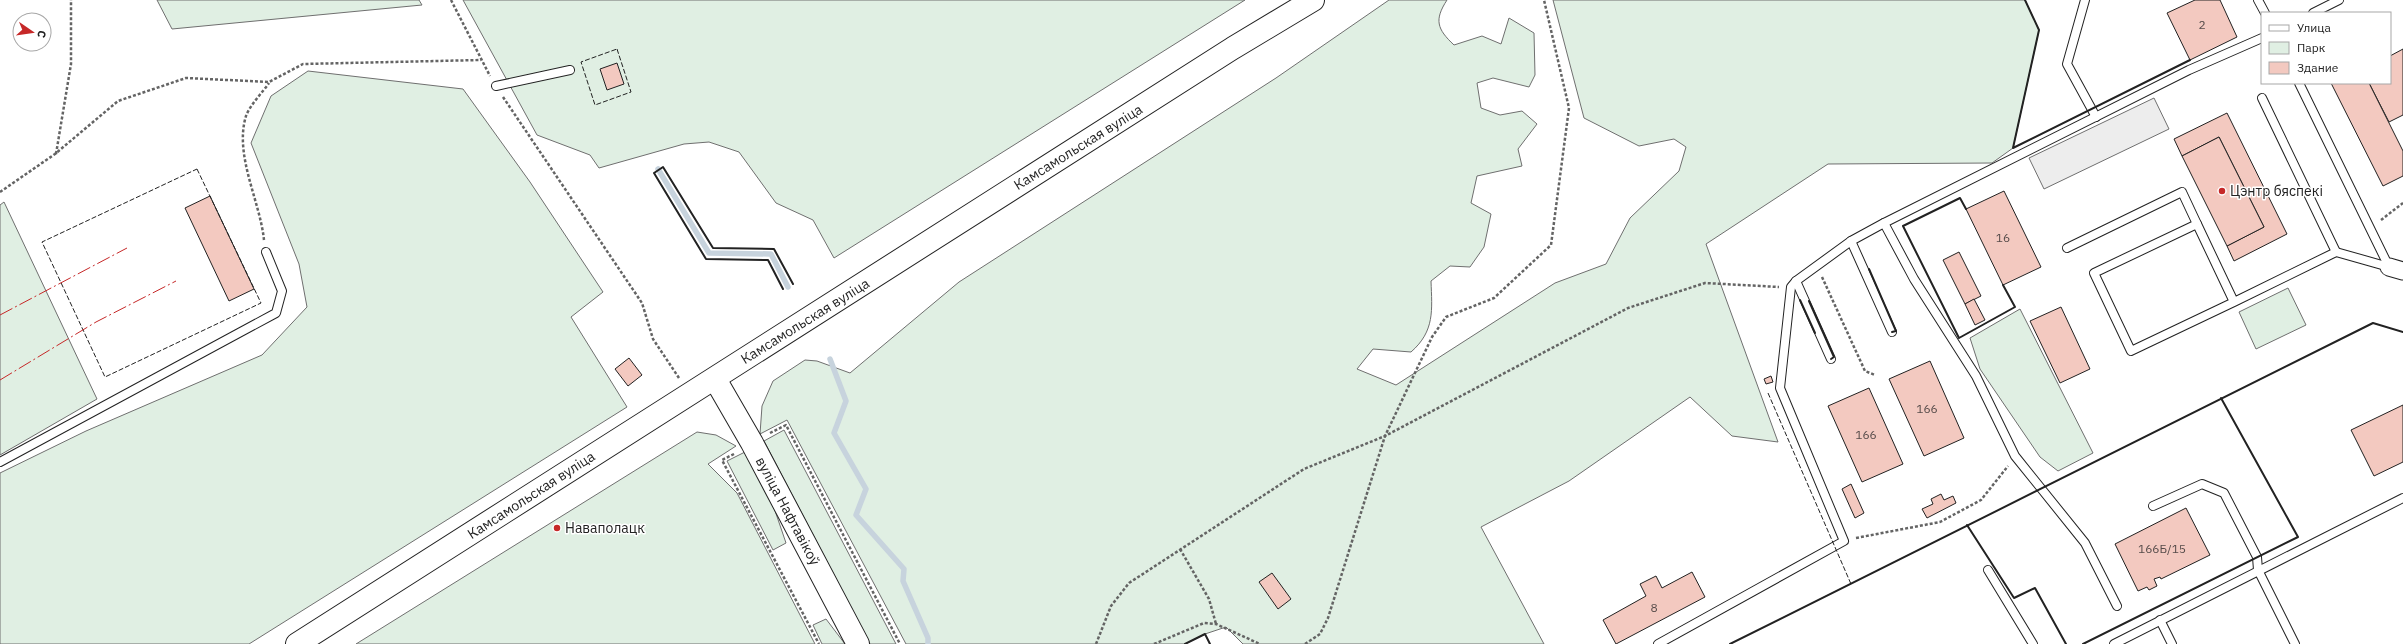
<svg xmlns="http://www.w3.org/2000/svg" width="2403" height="644" viewBox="0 0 2403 644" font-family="'IBM Plex Sans',sans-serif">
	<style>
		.green { fill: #e0efe3; stroke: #6f6f6f }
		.parking { fill: #ededed; stroke: #6f6f6f }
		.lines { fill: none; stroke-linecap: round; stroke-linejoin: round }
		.stream { stroke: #c7d3dd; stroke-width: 5.5 }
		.building { fill: #f3c9c0; stroke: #222 }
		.lane-casing { stroke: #222; stroke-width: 10 }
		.street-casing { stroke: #222; stroke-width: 19 }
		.secondary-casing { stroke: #222; stroke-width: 24 }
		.primary-casing { stroke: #222; stroke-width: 24 }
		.path { stroke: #646464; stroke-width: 2.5; stroke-dasharray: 3 2; stroke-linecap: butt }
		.lane { stroke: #fff; stroke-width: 8 }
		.street { stroke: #fff; stroke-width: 17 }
		.secondary { stroke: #fff; stroke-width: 22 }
		.primary { stroke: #fff; stroke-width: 22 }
		.fence { stroke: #222; stroke-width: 1; stroke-dasharray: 5 2; stroke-linecap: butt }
		.wall { stroke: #222; stroke-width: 2 }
		.power { stroke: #c62828; stroke-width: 1; stroke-dasharray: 14 3 2 3; stroke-linecap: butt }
		.poi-dot { fill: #c62828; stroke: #fff; stroke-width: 1.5 }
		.labels { text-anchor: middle; stroke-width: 3; stroke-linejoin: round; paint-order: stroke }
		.number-label { font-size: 12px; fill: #564c4a }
		.street-label { font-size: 14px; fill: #222; stroke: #fff }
		.poi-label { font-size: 14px; fill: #222; stroke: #fff; text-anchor: start }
	</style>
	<rect width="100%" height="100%" fill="#fff"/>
	<g class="green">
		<path d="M157 0H419L422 5 172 29Z"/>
		<path d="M463 0H1245L834 258 813 220 776 203 739 152 709 142 684 144 599 168 590 155 537 135Z"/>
		<path d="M1389 0H1447C1434 20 1437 29 1454 45L1482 36 1501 44 1509 18 1534 33 1535 75 1529 87 1493 78 1477 83 1481 108 1500 115 1522 111 1537 124 1518 149 1522 166 1477 176 1471 203 1491 214 1484 247 1470 267 1450 266 1431 281C1432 310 1435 331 1411 352L1373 349 1357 369 1396 385 1555 283 1606 264 1630 218 1679 171 1686 147 1674 139 1639 146 1584 118 1553 0H2025L2039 30 2013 148 1992 163 1828 164 1706 244 1778 442 1732 436 1690 397 1569 481 1481 527 1544 644H1243L1226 627 1205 634 1185 644H906L787 420 760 434 762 406 773 381 805 360 817 361 850 373 959 282 1276 78Z"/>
		<path d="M308 71 463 89 530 182 603 292 571 317 627 407 249 644H0V473L86 431 262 355 307 307 299 264 251 143 271 96Z"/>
		<path d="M4 202 97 399 0 455V205Z"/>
		<path d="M2288 288 2306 325 2256 349 2239 312Z"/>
		<path d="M2020 309 2093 453 2058 471 2040 457 1980 369 1970 338Z"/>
		<path d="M784 430 896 644H870L764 441Z"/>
		<path d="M697 432 716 435 736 446 708 464 737 493 815 644H356Z"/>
		<path d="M747 451 769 493 786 543 773 550 727 461Z"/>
		<path d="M826 619 845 644H822L813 625Z"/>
	</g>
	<path class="parking" d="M2154 98 2169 129 2044 189 2029 158Z"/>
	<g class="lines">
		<g class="stream">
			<path d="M658 169 709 253 771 254 788 287"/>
			<path d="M830 359 846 401 834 433 866 489 856 515 904 569 903 581 928 638V644"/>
		</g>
	</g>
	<g class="building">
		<path d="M2195 0H2220L2237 37 2190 60 2167 13Z"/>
		<path d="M2403 49V115L2389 122 2369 83H2390V56Z"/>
		<path d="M617 63 624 84 607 90 600 69Z"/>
		<path d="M2331 83H2369L2403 151V176L2383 186Z"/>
		<path d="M2227 113 2287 234 2234 261 2227 246 2264 227 2219 137 2182 156 2174 139Z"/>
		<path d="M2219 137 2264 227 2227 246 2182 156Z"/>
		<path d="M2004 191 2041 267 2003 285 1966 209Z"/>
		<path d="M210 196 254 289 229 301 185 208Z"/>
		<path d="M1959 252 1981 296 1965 304 1943 260Z"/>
		<path d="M1974 299 1985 320 1975 325 1965 304Z"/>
		<path d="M2061 307 2090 369 2060 383 2030 321Z"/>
		<path d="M629 358 642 375 628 386 615 369Z"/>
		<path d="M1930 361 1964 438 1924 456 1889 379Z"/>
		<path d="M1771 376 1773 382 1766 384 1764 379Z"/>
		<path d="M1869 388 1903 464 1862 482 1828 406Z"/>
		<path d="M2403 405V462L2374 476 2351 430Z"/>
		<path d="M1851 484 1864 513 1855 518 1842 489Z"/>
		<path d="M1941 494 1944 500 1953 496 1956 503 1927 518 1922 509 1933 504 1931 499Z"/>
		<path d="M2186 508 2210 555 2161 579 2160 577 2154 579 2157 586 2149 590 2147 587 2138 591 2115 544Z"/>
		<path d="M1692 572 1705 597 1616 644 1603 620 1646 596 1640 584 1656 576 1662 588Z"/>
		<path d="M1272 573 1291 599 1278 609 1259 582Z"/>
	</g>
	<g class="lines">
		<defs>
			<g id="lane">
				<path d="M2085 0 2067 64 2096 117"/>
				<path d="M2258 0 2265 13"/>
				<path d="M2313 13 2339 0"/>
				<path d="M2299 83 2389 267"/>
				<path d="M496 86 570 70"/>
				<path d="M2262 98 2336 252"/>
				<path d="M1884 223 1914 279 1976 376 2015 456 2085 543 2117 606"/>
				<path d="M1851 241 1892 332"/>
				<path d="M2067 248 2182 192 2197 224"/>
				<path d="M1796 281 1831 359"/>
				<path d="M2234 302 2131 351 2094 273 2197 224 2234 302 2336 252 2389 267"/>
				<path d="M0 462 276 313 282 291 266 252"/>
				<path d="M2153 506 2202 484 2224 493 2257 557 2258 570 2295 644"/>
				<path d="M1988 570 2033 644"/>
				<path d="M2160 620 2172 644"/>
				<path d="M1658 644 1844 541 1780 388 1791 287 1796 281 1851 241 1884 223 2189 70 2262 38"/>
				<path d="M2114 644 2403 498"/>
			</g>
			<path id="street" d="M2389 267 2403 271"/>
			<path id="secondary" d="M715 379 752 443 858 644"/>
			<path id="primary" d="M297 644 1233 48 1313 0"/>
		</defs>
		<use href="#lane" class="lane-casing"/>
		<use href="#street" class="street-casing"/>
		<use href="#secondary" class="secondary-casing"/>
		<use href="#primary" class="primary-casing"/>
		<g class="path">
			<path d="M451 0 490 76"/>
			<path d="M503 97 642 303 653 339 679 378"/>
			<path d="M56 154 71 64V0"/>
			<path d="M0 192 55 154 118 101 186 78 269 82 303 64 481 60"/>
			<path d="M2381 220 2403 203"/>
			<path d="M264 240C260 201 234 155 246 116 250 105 262 93 269 83"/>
			<path d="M1822 277 1865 371 1875 375"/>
			<path d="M770 433 786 425 900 644"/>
			<path d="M734 454 722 460 819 644"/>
			<path d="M1856 538 1940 522 1981 500 2008 466"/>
			<path d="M1180 549 1209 599 1216 624"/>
			<path d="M1096 644 1111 606 1129 583 1304 469 1385 436 1432 337 1446 317 1494 298 1551 245 1569 108 1544 0"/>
			<path d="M1154 644 1204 623 1216 624 1260 644"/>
			<path d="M1305 644 1320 634 1328 618 1385 436 1628 308 1705 283 1779 287"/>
		</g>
		<use href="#lane" class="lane"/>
		<use href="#street" class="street"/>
		<use href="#secondary" class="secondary"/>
		<use href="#primary" class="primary"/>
		<g class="fence">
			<path d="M617 49 631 92 595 105 581 62Z"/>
			<path d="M197 169 261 303 105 377 42 242Z"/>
			<path d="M1768 393 1851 584"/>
		</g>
		<g class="wall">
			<path d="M2025 0 2039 30 2013 148 2190 60"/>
			<path d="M1966 209 1960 198 1903 226 1959 338 2015 307 2003 285"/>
			<path d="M1869 269 1896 331 1892 332"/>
			<path d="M783 289 768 260 706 259 654 173 663 167 713 248 774 249 793 284"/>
			<path d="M1800 300 1815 333"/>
			<path d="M1809 301 1834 357 1831 359"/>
			<path d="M1967 525 2014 598 2035 588 2066 644"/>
			<path d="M1185 644 1205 634 1210 644"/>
			<path d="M1730 644 2373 323 2403 332"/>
			<path d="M2083 644 2298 537 2221 398"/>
		</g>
		<g class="power">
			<path d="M0 315 127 248"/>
			<path d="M0 380 96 322 176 281"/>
		</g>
	</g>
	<g class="poi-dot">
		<circle cx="2222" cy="191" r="4"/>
		<circle cx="557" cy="528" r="4"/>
	</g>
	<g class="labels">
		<g class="number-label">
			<text x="2202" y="29">2</text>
			<text x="2003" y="242">16</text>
			<text x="1927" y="413">166</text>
			<text x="1866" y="439">166</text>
			<text x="2162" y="553">166Б/15</text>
			<text x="1654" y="612">8</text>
		</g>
		<g class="street-label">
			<text transform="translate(1078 147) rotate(-32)" y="5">Камсамольская вуліца</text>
			<text transform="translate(805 321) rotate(-32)" y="5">Камсамольская вуліца</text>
			<text transform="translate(531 495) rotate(-33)" y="5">Камсамольская вуліца</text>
			<text transform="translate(788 511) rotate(62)" y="5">вуліца Нафтавікоў</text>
		</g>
		<g class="poi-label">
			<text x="2230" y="196">Цэнтр бяспекі</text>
			<text x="565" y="533">Наваполацк</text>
		</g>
	</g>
	<rect x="2261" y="12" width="130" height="72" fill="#ffffff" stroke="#a7a7a7"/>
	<rect x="2269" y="25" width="20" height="6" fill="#ffffff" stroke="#a7a7a7"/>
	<text x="2297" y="32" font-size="12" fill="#222222">Улица</text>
	<rect x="2269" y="42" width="20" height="12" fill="#e0efe3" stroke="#a7a7a7"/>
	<text x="2297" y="52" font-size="12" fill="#222222">Парк</text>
	<rect x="2269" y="62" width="20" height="12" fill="#f3c9c0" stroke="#a7a7a7"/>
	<text x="2297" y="72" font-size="12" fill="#222222">Здание</text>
	<g transform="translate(32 32) rotate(103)"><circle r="19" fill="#ffffff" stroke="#a7a7a7"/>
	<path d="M0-3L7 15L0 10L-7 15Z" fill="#c62828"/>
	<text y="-6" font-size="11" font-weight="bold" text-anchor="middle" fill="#222222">С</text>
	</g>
</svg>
